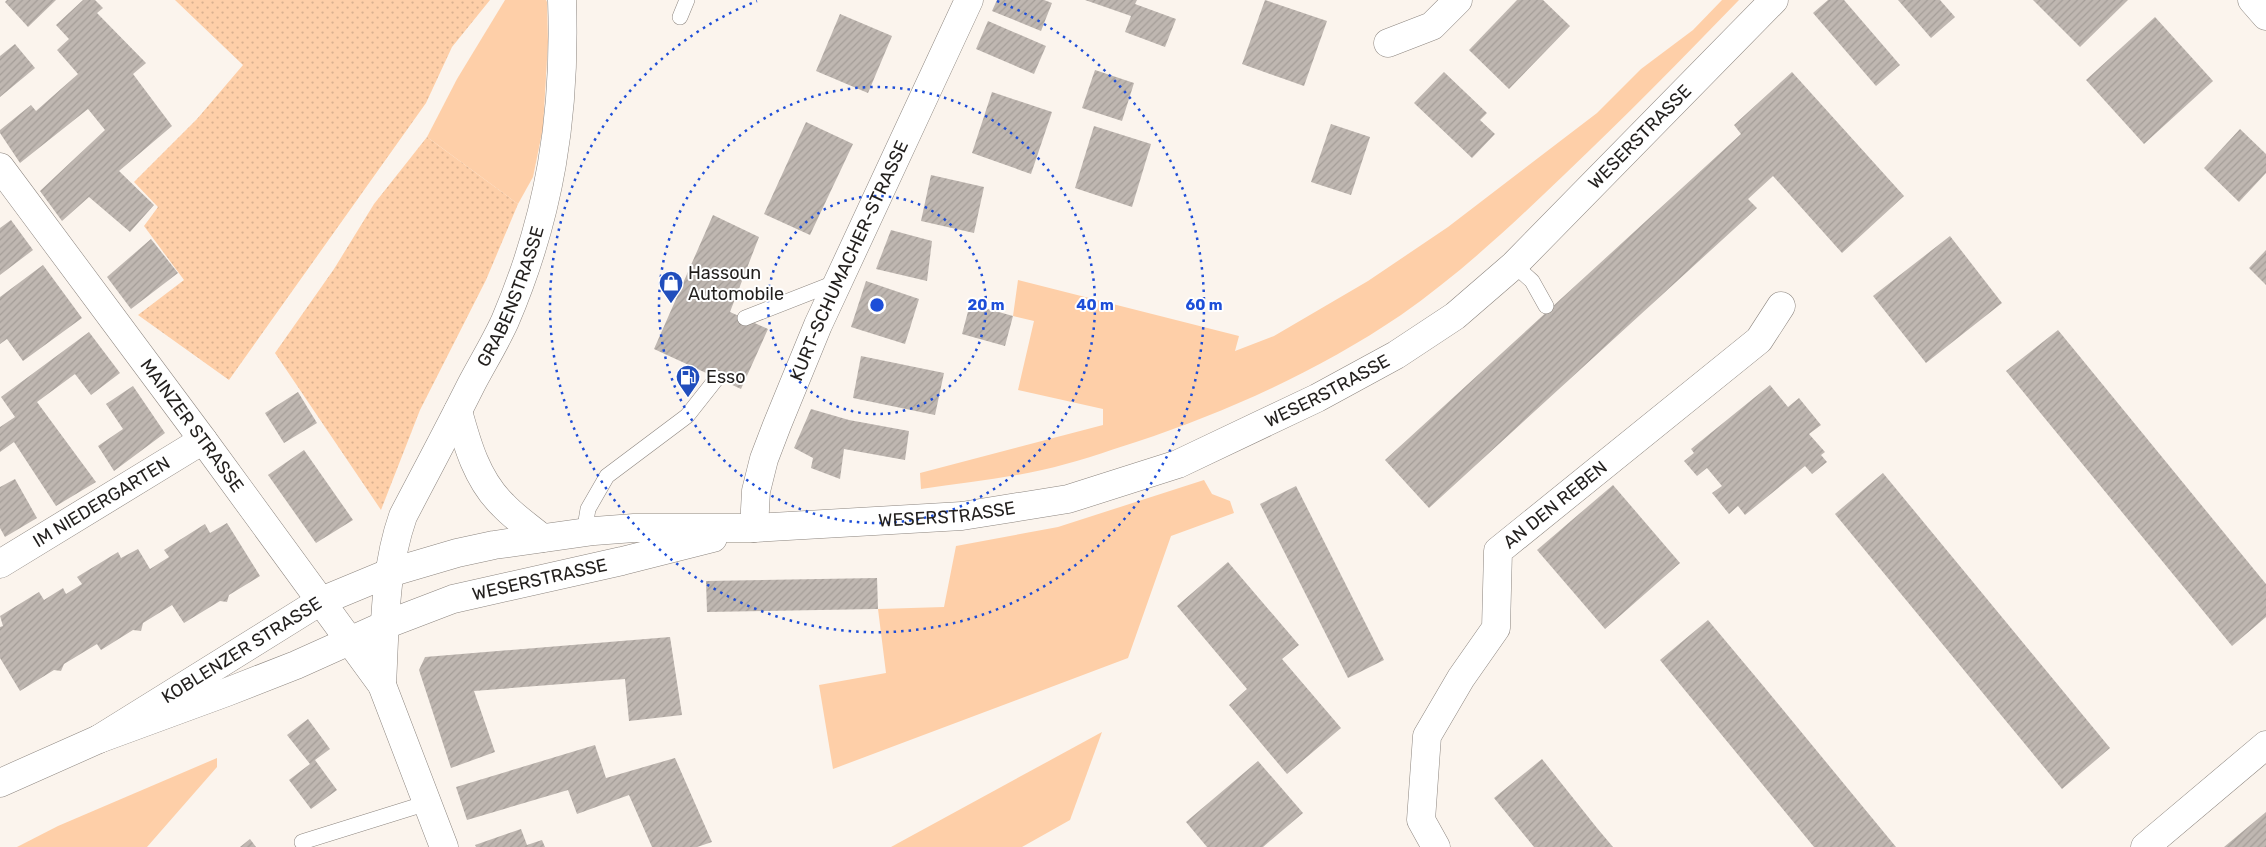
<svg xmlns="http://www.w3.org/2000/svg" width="2266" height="847" viewBox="0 0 2266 847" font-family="Rubik,sans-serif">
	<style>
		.green { fill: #fecfa8 }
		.garden { fill: url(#garden-dots) }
		.building { fill: url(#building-hatch) }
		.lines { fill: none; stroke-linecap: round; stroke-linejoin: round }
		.lane-casing { stroke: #8c857f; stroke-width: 16 }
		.street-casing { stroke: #8c857f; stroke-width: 29 }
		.secondary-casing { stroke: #8c857f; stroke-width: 29 }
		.lane { stroke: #fff; stroke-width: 15 }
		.street { stroke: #fff; stroke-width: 28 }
		.secondary { stroke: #fff; stroke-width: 28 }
		.ring { fill: none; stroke: #1d4ed8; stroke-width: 2.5; stroke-dasharray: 2.5 5 }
		.labels { text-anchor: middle; stroke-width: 4; stroke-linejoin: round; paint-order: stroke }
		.street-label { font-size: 18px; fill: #221f1d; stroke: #fff }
		.poi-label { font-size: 18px; fill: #221f1d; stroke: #fff; text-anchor: start }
		.centre { fill: #1d4ed8; stroke: #fff; stroke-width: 2.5 }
		.ring-label { font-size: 15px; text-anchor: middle; font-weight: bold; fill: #1d4ed8; stroke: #fff; stroke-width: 4; stroke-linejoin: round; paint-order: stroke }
	</style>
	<defs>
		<pattern id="garden-dots" width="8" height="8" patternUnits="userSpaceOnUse" patternTransform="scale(1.25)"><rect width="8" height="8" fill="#fecfa8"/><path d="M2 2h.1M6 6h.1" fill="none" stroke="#d9b190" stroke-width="1.8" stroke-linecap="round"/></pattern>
		<pattern id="building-hatch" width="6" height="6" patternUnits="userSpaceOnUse" patternTransform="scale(1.25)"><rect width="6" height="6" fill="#bfb7b1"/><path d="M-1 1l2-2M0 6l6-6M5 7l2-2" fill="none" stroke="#a49d98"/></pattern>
	</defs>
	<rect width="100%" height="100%" fill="#fbf4ed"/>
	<g class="green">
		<path d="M505 0H546L547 2 548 42 543 128 533 177 518 204 427 137 457 79Z"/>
		<path d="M1722 0H1739C1682 59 1625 117 1565 174 1513 224 1461 273 1401 315 1320 370 1229 411 1136 442 1105 452 1074 463 1042 470 1002 479 961 483 921 489L920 473 1103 425V409L1018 390 1034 321 1013 316 1018 280 1239 336 1235 351 1274 336 1368 281 1448 227 1597 113 1641 69 1693 30Z"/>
		<path d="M1204 480 1212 494 1230 501 1234 513 1171 536 1128 658 833 769 819 685 886 673 878 609 944 607 956 546 1058 527Z"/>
		<path d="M1102 732 1070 820 1022 847H891Z"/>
		<path d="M217 758V767L147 847H17L58 826Z"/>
	</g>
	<g class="garden">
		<path d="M175 0H490L452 47 426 103 229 380 138 315 184 280 144 226 158 207 134 182 197 119 243 65Z"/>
		<path d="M427 137 518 204 486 280 420 410 381 510 275 353 334 269 374 204Z"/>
	</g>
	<g class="building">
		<path d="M7 0H56L28 27 5 2Z"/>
		<path d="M83 0H95L103 8 97 13 146 63 133 74 172 126 119 171 154 205 130 232 89 197 62 221 40 191 105 130 88 109 20 163 0 133V130L31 105 36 111 78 74 57 50 69 39 56 25Z"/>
		<path d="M997 0H1044L1052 3 1041 31 992 11Z"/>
		<path d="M1085 0H1137L1135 4 1176 19 1165 47 1125 32 1131 16Z"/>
		<path d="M1265 0 1327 21 1304 86 1242 64Z"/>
		<path d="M1517 0H1543L1570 26 1509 89 1469 50Z"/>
		<path d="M1828 0H1844L1900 65 1876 86 1813 13Z"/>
		<path d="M1898 0H1940L1955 17 1931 38Z"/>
		<path d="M2033 0H2128L2080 47Z"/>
		<path d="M840 14 892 36 868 93 816 71Z"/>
		<path d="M2155 17 2213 81 2144 144 2086 80Z"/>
		<path d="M988 21 1046 46 1034 74 976 49Z"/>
		<path d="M15 44 35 68 0 97V56Z"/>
		<path d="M1095 70 1134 83 1122 121 1082 108Z"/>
		<path d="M1444 72 1487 113 1480 120 1495 134 1472 158 1414 103Z"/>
		<path d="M1792 72 1904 196 1842 253 1773 176 1748 199 1757 208 1429 508 1385 460 1741 134 1734 125Z"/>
		<path d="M992 92 1052 112 1031 174 972 153Z"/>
		<path d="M806 122 853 144 810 235 764 214Z"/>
		<path d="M1331 124 1370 137 1351 195 1311 182Z"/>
		<path d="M1094 126 1151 144 1132 207 1075 188Z"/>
		<path d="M2240 129 2266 154V173L2239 202 2204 168Z"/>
		<path d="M931 175 984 187 974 233 921 221Z"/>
		<path d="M713 215 759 237 730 312 768 329 741 389 654 349Z"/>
		<path d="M11 220 33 250 0 275V228Z"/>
		<path d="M891 230 932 241 927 281 876 269Z"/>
		<path d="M1950 236 2002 303 1926 363 1873 296Z"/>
		<path d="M151 239 178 273 131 309 107 277Z"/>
		<path d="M2266 250V285L2249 268Z"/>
		<path d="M43 265 82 318 23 361 7 339 0 344V297Z"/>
		<path d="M866 281 919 299 905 344 851 327Z"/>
		<path d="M970 304 1013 316 1005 346 962 334Z"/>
		<path d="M2058 330 2266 584V617L2232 646 2006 371Z"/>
		<path d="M89 332 120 373 91 395 75 374 37 402 96 482 56 506 14 442 0 452V427L15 417 1 397Z"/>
		<path d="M861 356 944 373 935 415 853 398Z"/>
		<path d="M1770 385 1788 407 1799 398 1821 425 1809 434 1825 452 1821 455 1827 462 1812 474 1805 466 1745 515 1738 506 1729 514 1712 493 1722 486 1707 468 1697 476 1684 461 1694 453 1691 449Z"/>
		<path d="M133 386 165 433 114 471 98 446 123 429 106 404Z"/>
		<path d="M298 392 317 423 284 443 265 413Z"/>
		<path d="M811 409 849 420 909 431 905 460 844 449 840 479 811 468 813 458 794 448Z"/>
		<path d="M304 450 353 520 316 543 268 475Z"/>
		<path d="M1883 473 2110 748 2062 789 1835 514Z"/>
		<path d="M15 479 37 518 5 537 0 528V487Z"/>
		<path d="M1613 485 1680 563 1605 629 1537 550Z"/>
		<path d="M1296 486 1384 660 1348 678 1260 504Z"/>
		<path d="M227 523 260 576 229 595 227 602 220 601 184 623 172 605 143 623 141 631 133 630 101 650 97 644 64 664 61 671 54 670 20 691 0 658V627L3 626 0 616 39 592 44 600 63 588 66 594 82 584 77 577 118 552 121 558 138 549 150 569 169 557 164 550 205 524 210 533Z"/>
		<path d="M1228 562 1299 645 1282 659 1341 728 1287 774 1229 705 1247 689 1177 606Z"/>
		<path d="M877 578 878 609 707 612 706 581Z"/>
		<path d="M1708 620 1765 688 1896 847H1814L1660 660Z"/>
		<path d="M670 637 682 715 629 721 625 679 474 691 495 752 451 768 419 670 425 657Z"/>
		<path d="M308 719 330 749 315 760 337 790 311 809 289 780 310 764 287 735Z"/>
		<path d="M595 745 606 778 675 758 712 842 697 847H652L629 795 577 814 568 790 467 820 456 787Z"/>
		<path d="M1542 759 1597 828 1613 847H1534L1494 798Z"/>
		<path d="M1258 761 1303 813 1263 847H1207L1186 822Z"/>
		<path d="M2266 812V847H2224Z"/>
		<path d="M521 829 527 845 542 840 545 847H476L475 845Z"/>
		<path d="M250 839 256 847H240Z"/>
	</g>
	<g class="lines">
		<defs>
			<g id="lane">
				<path d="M680 17 687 0"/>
				<path d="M1514 265 1532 281 1546 306"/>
				<path d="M745 318 837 282"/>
				<path d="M584 533 588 509 607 476 687 416 717 378"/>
				<path d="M302 842 427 803"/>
			</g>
			<g id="street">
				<path d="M2252 0 2266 16"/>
				<path d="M1388 43 1432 26 1458 0"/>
				<path id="s1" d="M754 528 756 491 764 459 777 425 818 325 969 0"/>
				<path id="s2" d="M0 564 203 440"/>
				<path id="s3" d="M1436 847 1421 820 1427 736 1461 678 1496 628 1498 551 1759 340 1781 306"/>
				<path d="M2145 847 2266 745"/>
			</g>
			<g id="secondary">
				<path id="s4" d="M0 167 203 440 382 685 444 847"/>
				<path d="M458 411C467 444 477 480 503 505 514 517 529 527 542 538"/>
				<path id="s5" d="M382 685C385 629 384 570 403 516 426 472 449 429 471 385 482 364 495 343 505 321 550 216 566 115 562 0"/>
				<path id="s6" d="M99 739 319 602 389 573 457 553 494 545 594 531 634 528H754L962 516 1068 499 1178 464 1317 398 1396 355 1455 316 1514 265 1774 0"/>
				<path id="s7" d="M0 783 99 739 227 692 296 665 385 625 453 599 622 561 713 538"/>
			</g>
		</defs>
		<use href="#lane" class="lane-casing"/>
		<use href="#street" class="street-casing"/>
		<use href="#secondary" class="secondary-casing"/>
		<use href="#lane" class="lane"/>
		<use href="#street" class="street"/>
		<use href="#secondary" class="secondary"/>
	</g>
	<g class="ring">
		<circle cx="877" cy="305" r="109"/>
		<circle cx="877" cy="305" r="218"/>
		<path d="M997 1A327 327 0 1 1 757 1"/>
	</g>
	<defs>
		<symbol id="shop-pin" viewBox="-11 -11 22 30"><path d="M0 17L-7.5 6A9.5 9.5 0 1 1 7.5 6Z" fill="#214ebc" stroke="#fff"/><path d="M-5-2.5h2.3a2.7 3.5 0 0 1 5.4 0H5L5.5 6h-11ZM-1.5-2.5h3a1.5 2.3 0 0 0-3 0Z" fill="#fff"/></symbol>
		<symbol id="fuel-pin" viewBox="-11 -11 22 30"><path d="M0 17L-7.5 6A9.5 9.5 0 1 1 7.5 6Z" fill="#214ebc" stroke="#fff"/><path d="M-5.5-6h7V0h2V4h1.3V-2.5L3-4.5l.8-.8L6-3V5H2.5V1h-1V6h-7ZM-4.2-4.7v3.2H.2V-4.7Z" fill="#fff"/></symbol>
	</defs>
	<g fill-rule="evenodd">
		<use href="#shop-pin" x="657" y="269" width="28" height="38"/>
		<use href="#fuel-pin" x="674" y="363" width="28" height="38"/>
	</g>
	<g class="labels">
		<g class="street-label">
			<text dy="6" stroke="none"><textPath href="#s6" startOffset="1708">WESERSTRASSE</textPath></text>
			<text dy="6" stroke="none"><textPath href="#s1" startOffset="286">KURT-SCHUMACHER-STRASSE</textPath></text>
			<text dy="6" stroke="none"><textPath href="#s5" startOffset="416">GRABENSTRASSE</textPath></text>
			<text dy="6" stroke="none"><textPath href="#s6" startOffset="1302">WESERSTRASSE</textPath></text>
			<text dy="6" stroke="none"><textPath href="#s4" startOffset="322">MAINZER STRASSE</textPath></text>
			<text dy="6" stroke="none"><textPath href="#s2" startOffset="119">IM NIEDERGARTEN</textPath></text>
			<text dy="6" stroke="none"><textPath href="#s3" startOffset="394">AN DEN REBEN</textPath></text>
			<text dy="6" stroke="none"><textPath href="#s6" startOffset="898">WESERSTRASSE</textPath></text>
			<text dy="6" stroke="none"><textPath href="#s7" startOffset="578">WESERSTRASSE</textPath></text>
			<text dy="6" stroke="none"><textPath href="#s6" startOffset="168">KOBLENZER STRASSE</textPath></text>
		</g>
		<g class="poi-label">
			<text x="688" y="279">Hassoun<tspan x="688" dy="21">Automobile</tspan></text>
			<text x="706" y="383">Esso</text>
		</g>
	</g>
	<circle cx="877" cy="305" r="8" class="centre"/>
	<g class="ring-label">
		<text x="986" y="310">20 m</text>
		<text x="1095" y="310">40 m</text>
		<text x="1204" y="310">60 m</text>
	</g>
</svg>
